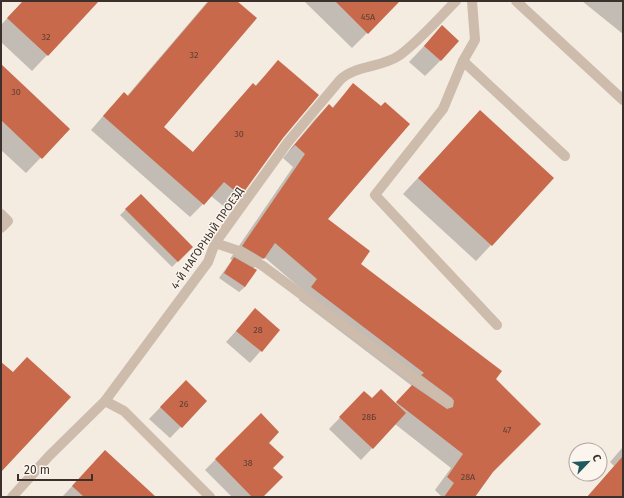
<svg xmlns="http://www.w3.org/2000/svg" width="624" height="498" viewBox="0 0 624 498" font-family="'Fira Sans',sans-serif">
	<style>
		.shadow { fill: #0003 }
		.building { fill: #c8694b }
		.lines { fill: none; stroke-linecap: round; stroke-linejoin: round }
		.lane { stroke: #cdbbac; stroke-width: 10 }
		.street { stroke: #cdbbac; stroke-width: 10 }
		.labels { text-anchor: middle; stroke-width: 3; stroke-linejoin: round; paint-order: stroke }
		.number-label { font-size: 9px; fill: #5e3e33 }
		.street-label { font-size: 11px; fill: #3b302b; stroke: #fbf5ee }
	</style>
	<rect width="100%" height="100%" fill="#f4ebe1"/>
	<g class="shadow">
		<path d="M23 1H98L32 71 1 42V25Z"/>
		<path d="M208 1H235L162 127 192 153 240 98 253 85 255 86 278 62 282 138 240 195 227 209 211 196 190 217 91 130 111 107 127 96Z"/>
		<path d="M304 1H399L352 48Z"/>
		<path d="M582 1H623V34Z"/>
		<path d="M442 27 440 61 425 76 409 62Z"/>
		<path d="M1 65 68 129 26 173 1 150Z"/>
		<path d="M353 85 327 220 359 264 495 379 492 471 473 497H442L435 490 451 468 395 424 361 460 329 429 354 403 372 399 395 404 412 386 299 300 305 292 264 257 253 269 245 287 239 292 219 278 232 260 230 259 293 167 283 158 316 118 329 105 332 108Z"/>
		<path d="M480 111 491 245 476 261 403 194Z"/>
		<path d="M141 195 192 247 172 267 120 215Z"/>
		<path d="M255 310 279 330 250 363 226 342Z"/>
		<path d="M175 392 206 401 170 438 149 419Z"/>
		<path d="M261 414 272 468 262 497H232L205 470Z"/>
		<path d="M623 447V497H587L614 466 610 462Z"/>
		<path d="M105 451 155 497H62Z"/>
	</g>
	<g class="building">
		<path d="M23 1H99L48 56 7 18Z"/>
		<path d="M209 1H237L257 18 164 127 193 152 253 83 256 86 278 60 319 95 283 138 241 196 224 182 204 205 103 116 124 92 128 96Z"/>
		<path d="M335 1H400L368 34Z"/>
		<path d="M442 25 459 41 441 61 424 46Z"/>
		<path d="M1 64 70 129 42 159 1 120Z"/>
		<path d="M353 83 381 106 385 102 410 124 328 219 370 251 361 264 502 371 496 379 541 424 493 472 475 497H444L454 483 447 477 463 454 396 402 412 385 447 409 453 407 454 401 452 398 421 375 424 373 311 287 317 279 275 243 264 259 242 246 305 154 295 145 289 151 329 104 333 108Z"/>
		<path d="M480 110 554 178 492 246 418 178Z"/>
		<path d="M141 194 193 247 178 262 125 209Z"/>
		<path d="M234 257 257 270 245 287 224 273Z"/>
		<path d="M255 308 280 330 262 352 236 331Z"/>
		<path d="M27 357 71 397 1 472V362L13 372Z"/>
		<path d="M186 380 207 401 182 428 160 407Z"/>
		<path d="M381 389 406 413 373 449 339 417 364 391 372 398Z"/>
		<path d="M261 413 279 432 269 443 284 457 273 468 283 477 263 497H252L215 459Z"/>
		<path d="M105 450 156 497H84L72 486Z"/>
		<path d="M623 456V497H587Z"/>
	</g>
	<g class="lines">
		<g class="lane">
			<path d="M472 1 475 40 463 61 443 109 375 195 497 325"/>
			<path d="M463 61 565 156"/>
			<path d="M1 214 8 221 1 228"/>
			<path d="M215 243 236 250 263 266 448 403"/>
		</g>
		<g class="street">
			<path d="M516 1 623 100"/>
			<path d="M105 401 124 411 210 497"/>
			<path d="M12 497 49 456 105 401 208 262 215 243 288 142 340 80C355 65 382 68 400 55 420 40 438 19 456 1"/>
		</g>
	</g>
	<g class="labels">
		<g class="number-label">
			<text x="368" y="20">45А</text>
			<text x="46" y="40">32</text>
			<text x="194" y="58">32</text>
			<text x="16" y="95">30</text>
			<text x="239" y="137">30</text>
			<text x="258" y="333">28</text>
			<text x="184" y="407">26</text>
			<text x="369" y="420">28Б</text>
			<text x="507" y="433">47</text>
			<text x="248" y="466">38</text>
			<text x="468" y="480">28А</text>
		</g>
		<g class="street-label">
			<text transform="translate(207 238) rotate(-56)" y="4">4-Й НАГОРНЫЙ ПРОЕЗД</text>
		</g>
	</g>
	<rect width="624" height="498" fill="none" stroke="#3b302b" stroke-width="4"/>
	<g transform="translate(588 462) rotate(65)"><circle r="19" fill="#fbf5ee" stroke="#aea6a0"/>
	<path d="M0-3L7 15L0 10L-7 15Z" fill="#1f5a5e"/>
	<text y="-6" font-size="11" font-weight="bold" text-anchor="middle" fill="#3b302b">С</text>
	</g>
	<path d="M18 474v6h74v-6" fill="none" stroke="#3b302b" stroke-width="2"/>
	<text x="24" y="474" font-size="12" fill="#3b302b" stroke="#fbf5ee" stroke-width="3" paint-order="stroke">20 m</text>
</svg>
